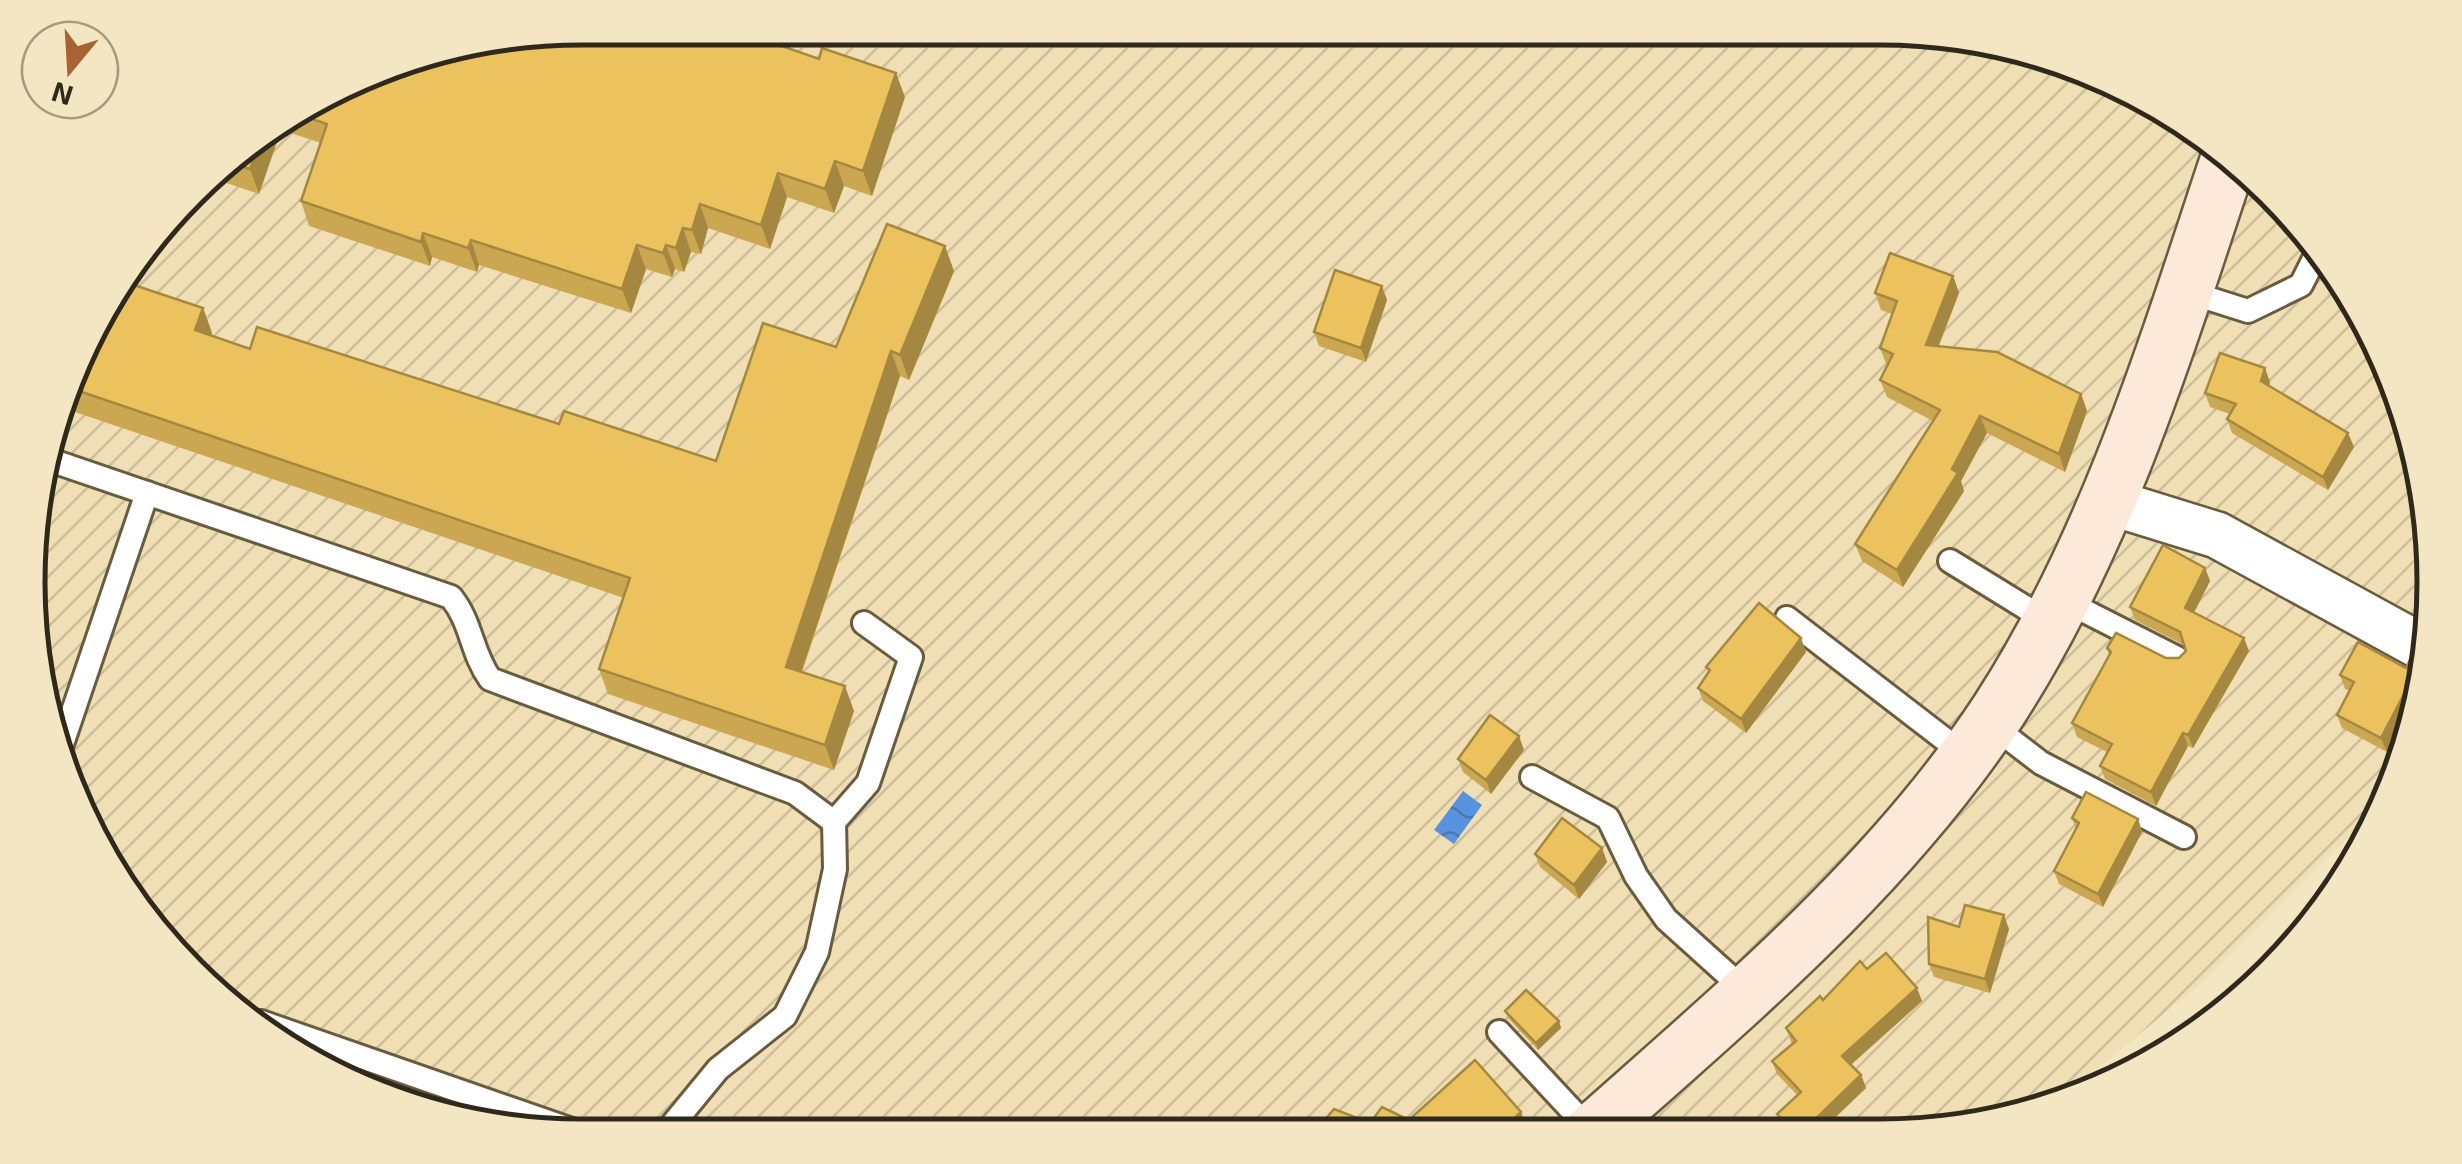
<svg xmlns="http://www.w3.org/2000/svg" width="2462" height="1164" viewBox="0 0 2462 1164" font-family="'Exo 2',sans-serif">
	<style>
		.industrial { fill: url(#industrial-furrows) }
		.water { fill: url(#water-waves) }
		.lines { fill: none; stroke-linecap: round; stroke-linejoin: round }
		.service-casing { stroke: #695c3e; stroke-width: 28 }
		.minor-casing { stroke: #695c3e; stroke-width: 50 }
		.secondary-casing { stroke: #695c3e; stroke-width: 60 }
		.service { stroke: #fff; stroke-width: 22 }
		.minor { stroke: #fff; stroke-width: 45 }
		.secondary { stroke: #fce9da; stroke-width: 55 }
		.wall { fill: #caa750 }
		.shaded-wall { fill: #a48841 }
		.building { fill: #ebc25d; stroke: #a48841; stroke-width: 2.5 }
		.rim { fill: none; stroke: #2f291c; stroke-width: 5 }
	</style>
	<defs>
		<pattern id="industrial-furrows" width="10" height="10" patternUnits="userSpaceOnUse" patternTransform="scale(2.5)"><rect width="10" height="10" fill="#f0deb4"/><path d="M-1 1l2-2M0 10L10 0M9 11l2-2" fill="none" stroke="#cebe9a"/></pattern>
		<pattern id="water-waves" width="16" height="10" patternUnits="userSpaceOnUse" patternTransform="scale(2.5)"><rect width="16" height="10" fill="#5992dd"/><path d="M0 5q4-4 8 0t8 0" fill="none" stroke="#4a77b2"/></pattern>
	</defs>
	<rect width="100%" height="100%" fill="#f4e5c3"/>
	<path class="industrial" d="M582 28H1881L2093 70 2272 190 2392 370 2434 583 2391 796 2198 986 2053 1105 1953 1132 581 1136 369 1094 190 974 85 828 32 654 38 473 102 304 244 142 403 57Z"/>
	<path class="water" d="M1463 791 1482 805 1454 844 1434 830Z"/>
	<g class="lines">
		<defs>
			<g id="service">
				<path d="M2185 291 2248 311 2301 285 2316 255"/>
				<path d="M44 458 451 597C472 623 471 652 490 679L795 793 834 822 835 869 817 952 785 1016 718 1069 663 1136"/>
				<path d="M1950 561 2049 622"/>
				<path d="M2061 599 2177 658"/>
				<path d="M1787 618 1965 755"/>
				<path d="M1989 723 2041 763 2184 837"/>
				<path d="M61 747 147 493"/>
				<path d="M1532 777 1608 818 1636 876 1666 919 1748 993"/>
				<path d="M834 822 868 783 911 657 864 623"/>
				<path d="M261 1022 589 1136"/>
				<path d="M1499 1032 1592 1132"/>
			</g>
			<path id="minor" d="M2107 501 2217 535 2422 647"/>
			<path id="secondary" d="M1591 1133C1737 1003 1891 875 1999 710 2107 543 2166 348 2228 161"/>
		</defs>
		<use href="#service" class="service-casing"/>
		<use href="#minor" class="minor-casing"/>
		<use href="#secondary" class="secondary-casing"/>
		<use href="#service" class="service"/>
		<use href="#minor" class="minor"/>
		<use href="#secondary" class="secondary"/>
	</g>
	<g class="wall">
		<path d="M762 40 905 97 872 196 844 186 834 213 787 197 770 249 708 228 701 254 691 252 684 272 675 269 672 277 646 269 631 313 479 265 477 272 432 257 430 266 309 226 301 201 321 143 281 130 259 194 212 178 244 142 403 57Z"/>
		<path d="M954 271 909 380 900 376 802 672 854 711 834 770 608 694 599 669 624 598 63 408 102 304 203 308 212 333 211 335 250 349 716 461 836 347Z"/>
		<path d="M1953 276 1959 293 1939 346 2081 394 2087 411 2065 472 1987 433 1961 481 1964 491 1903 587 1862 561 1855 544 1933 421 1887 397 1880 380 1887 366 1880 348 1892 314 1881 310 1875 293Z"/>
		<path d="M1387 300 1366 362 1319 346 1314 332Z"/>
		<path d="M2270 382 2269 386 2354 447 2328 490 2232 433 2227 419 2230 414 2210 407 2205 393Z"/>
		<path d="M2205 568 2210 581 2194 613 2249 651 2193 748 2188 746 2156 806 2105 779 2100 766 2107 752 2077 737 2072 723 2109 655 2107 648 2166 658H2179L2186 651 2184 645 2135 620 2130 607Z"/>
		<path d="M1806 652 1746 733 1703 701 1698 688 1709 673 1706 667Z"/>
		<path d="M2419 658 2410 707 2387 752 2342 728 2337 715 2350 691 2345 689 2340 675 2406 668Z"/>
		<path d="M1524 750 1491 794 1463 772 1458 759Z"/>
		<path d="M2072 818 2138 819 2142 832 2103 907 2059 884 2054 871 2076 829Z"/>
		<path d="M1602 848 1607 862 1579 899 1540 867 1535 854Z"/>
		<path d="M2009 929 1990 993 1934 977 1929 964Z"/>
		<path d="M1867 969 1922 1001 1851 1065 1861 1075 1866 1088 1820 1132H1786L1782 1128 1777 1114 1797 1095 1777 1074 1772 1061 1792 1044 1786 1028Z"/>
		<path d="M1505 1011 1559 1021 1561 1028 1538 1050 1508 1018Z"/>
	</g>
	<g class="shaded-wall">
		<path d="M756 28H758L766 49 753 36Z"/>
		<path d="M896 73 905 97 872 196 863 171Z"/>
		<path d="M278 124 281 130 259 194 250 169 263 132Z"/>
		<path d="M835 161 844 186 834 213 825 189Z"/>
		<path d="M778 173 787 197 770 249 761 225Z"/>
		<path d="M212 179 206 197 203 189Z"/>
		<path d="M700 204 708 228 701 254 692 230Z"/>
		<path d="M683 228 691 252 684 272 676 248Z"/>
		<path d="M423 233 432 257 430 266 421 242Z"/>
		<path d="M471 240 479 265 477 272 468 248Z"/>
		<path d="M637 245 646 269 631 313 622 289Z"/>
		<path d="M666 245 675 269 672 277 663 253Z"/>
		<path d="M945 246 954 271 909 380 900 355Z"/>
		<path d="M1953 276 1959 293 1932 362 1926 345Z"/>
		<path d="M1382 286 1387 300 1366 362 1361 348Z"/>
		<path d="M203 308 212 333 204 355 195 330Z"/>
		<path d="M891 351 900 376 795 691 786 667Z"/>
		<path d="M2265 368 2270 382 2266 395 2261 381Z"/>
		<path d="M2081 394 2087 411 2065 472 2059 454Z"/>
		<path d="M1980 416 1987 433 1961 481 1964 491 1903 587 1897 570Z"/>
		<path d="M2348 433 2354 447 2328 490 2323 477Z"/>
		<path d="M2205 568 2210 581 2189 622 2185 608Z"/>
		<path d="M1801 638 1806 652 1746 733 1741 719Z"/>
		<path d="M2244 638 2249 651 2193 748 2188 735Z"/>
		<path d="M845 686 854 711 834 770 825 745Z"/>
		<path d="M2405 692 2410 707 2387 752 2381 738Z"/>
		<path d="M2183 733 2188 746 2156 806 2151 792Z"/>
		<path d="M1519 736 1524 750 1491 794 1486 780Z"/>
		<path d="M2138 819 2142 832 2103 907 2098 894Z"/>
		<path d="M1602 848 1607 862 1579 899 1574 885Z"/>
		<path d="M2004 915 2009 929 1990 993 1985 979Z"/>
		<path d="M1917 988 1922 1001 1846 1069 1842 1056Z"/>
		<path d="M1559 1021 1561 1028 1538 1050 1536 1043Z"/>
		<path d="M1861 1075 1866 1088 1820 1132H1802Z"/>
		<path d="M1521 1112 1526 1125 1517 1133H1498Z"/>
	</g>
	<g class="building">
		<path d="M582 28H756L753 36 819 59 822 48 896 73 863 171 835 161 825 189 778 173 761 225 700 204 692 230 683 228 676 248 666 245 663 253 637 245 622 289 471 240 468 248 423 233 421 242 301 201 327 124 297 114 403 57Z"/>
		<path d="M263 132 250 169 227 162 244 142Z"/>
		<path d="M887 224 945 246 900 355 891 351 786 667 845 686 825 745 599 669 630 578 70 388 102 304 122 281 203 308 195 330 250 349 257 327 559 424 564 411 716 461 763 323 836 347Z"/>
		<path d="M1890 253 1953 276 1926 345 1997 352 2081 394 2059 454 1980 416 1952 469 1958 473 1897 570 1855 544 1940 410 1880 380 1893 354 1880 348 1897 301 1875 293Z"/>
		<path d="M1335 270 1382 286 1361 348 1314 332Z"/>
		<path d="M2220 353 2265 368 2261 381 2348 433 2323 477 2227 419 2236 404 2205 393Z"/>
		<path d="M2163 545 2205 568 2185 608 2244 638 2188 735 2183 733 2151 792 2100 766 2112 744 2072 723 2111 652 2107 648 2116 633 2166 658H2179L2186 651 2180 632 2130 607Z"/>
		<path d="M1759 603 1801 638 1741 719 1698 688 1710 670 1706 667Z"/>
		<path d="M2358 642 2406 668 2411 658H2419L2412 695 2405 692 2381 738 2337 715 2354 682 2340 675Z"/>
		<path d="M1490 715 1519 736 1486 780 1458 759Z"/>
		<path d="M2086 792 2138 819 2098 894 2054 871 2079 823 2072 818Z"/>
		<path d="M1562 818 1602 848 1574 885 1535 854Z"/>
		<path d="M1965 905 2004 915 1985 979 1929 964 1928 917 1959 927Z"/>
		<path d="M1886 953 1917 988 1842 1056 1861 1075 1802 1132H1793L1777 1114 1801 1092 1772 1061 1796 1041 1786 1028 1820 996 1823 1000 1860 961 1867 969Z"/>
		<path d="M1526 990 1559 1021 1536 1043 1505 1011Z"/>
		<path d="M1475 1060 1521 1112 1498 1133 1313 1134 1334 1109 1370 1123 1382 1107 1409 1120Z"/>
		<path d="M335 1071 441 1108 369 1094Z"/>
	</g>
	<path d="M0 0H2462V1164H0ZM582 45H1880A537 537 0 0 1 2417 582V582A537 537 0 0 1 1880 1119H582A537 537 0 0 1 45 582V582A537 537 0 0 1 582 45Z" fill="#f4e5c3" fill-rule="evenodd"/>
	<path class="rim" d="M582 45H1880A537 537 0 0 1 2417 582V582A537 537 0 0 1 1880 1119H582A537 537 0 0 1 45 582V582A537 537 0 0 1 582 45Z"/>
	<g transform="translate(70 70) rotate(198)"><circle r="48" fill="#f4e5c3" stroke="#a59a80" stroke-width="2.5"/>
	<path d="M0-8L18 38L0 25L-18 38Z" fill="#a76333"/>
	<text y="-15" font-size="28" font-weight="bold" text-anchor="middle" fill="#2f291c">N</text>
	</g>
</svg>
